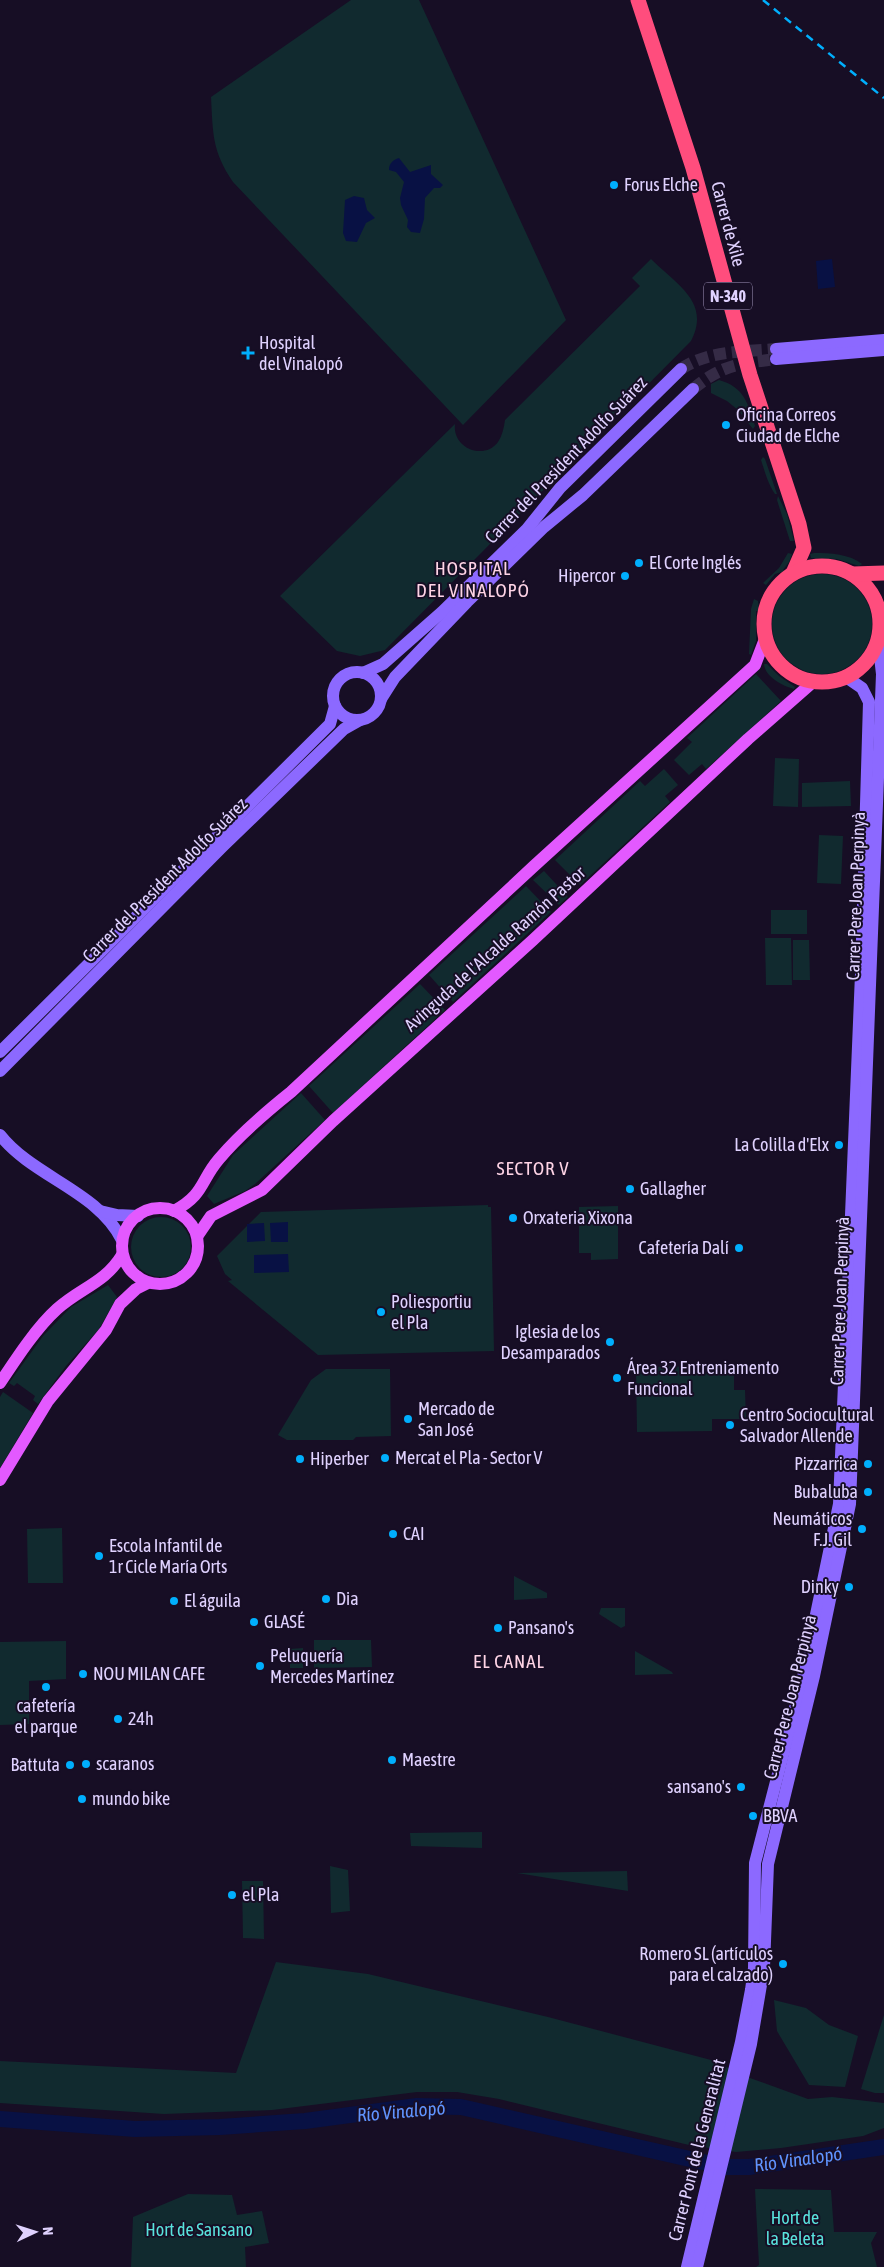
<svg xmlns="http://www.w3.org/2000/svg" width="884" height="2267" viewBox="0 0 884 2267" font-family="'Asap Condensed',sans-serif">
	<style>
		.green { fill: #112a2f }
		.water { fill: #081144 }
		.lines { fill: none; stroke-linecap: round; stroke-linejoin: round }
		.river { stroke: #081144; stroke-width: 16 }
		.secondary-tunnel { stroke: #352b46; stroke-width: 12; stroke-dasharray: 12 6; stroke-linecap: butt }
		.secondary { stroke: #8c69ff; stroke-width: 12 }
		.primary { stroke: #e359ff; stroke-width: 12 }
		.highway { stroke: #ff4d7d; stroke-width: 15 }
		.rail { stroke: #00affd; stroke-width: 2.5; stroke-dasharray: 8 6; stroke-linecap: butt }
		.poi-dot { fill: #00affd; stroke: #170e25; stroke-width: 2 }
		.labels { text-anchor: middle; stroke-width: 4; stroke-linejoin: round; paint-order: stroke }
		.shield { fill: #170e25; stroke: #a497be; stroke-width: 1 }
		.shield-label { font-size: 16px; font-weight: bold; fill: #e0d2ff }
		.poi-label { font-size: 18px; fill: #e0d2ff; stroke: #170e25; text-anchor: start }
		.street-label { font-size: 18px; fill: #e0d2ff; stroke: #170e25 }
		.park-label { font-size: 18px; fill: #59e3dd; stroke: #170e25 }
		.neighbourhood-label { font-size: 19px; letter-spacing: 1px; fill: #ffd4e6; stroke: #170e25 }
		.water-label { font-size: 19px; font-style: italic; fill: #6094ff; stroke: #170e25 }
	</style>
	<rect width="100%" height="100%" fill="#170e25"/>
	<g class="green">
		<path d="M351 0H419L566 320 463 425 233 182C212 151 213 134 211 97Z"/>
		<path d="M651 259C677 285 711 302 691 341L385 650 360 656 337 651 280 596 455 424C452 448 484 461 498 442 502 436 504 428 505 420L640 286 632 278Z"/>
		<path d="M719 380C744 387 748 403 755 426L753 429 738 410 727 401 711 393V384Z"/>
		<path d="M763 457 765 459 777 494H775C768 484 765 472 761 460Z"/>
		<path d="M778 496 787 514 794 541H790L777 500Z"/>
		<path d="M788 553 792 554 789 562 783 570 785 571 775 574 766 585 763 583 779 568Z"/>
		<path d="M814 553C830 553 850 554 862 564L859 566 837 559 811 558 810 554Z"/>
		<circle cx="822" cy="624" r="50"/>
		<path d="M754 599 758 601 759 611H756V641L751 655 749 654 751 609Z"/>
		<path d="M764 664H767L779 676 795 687 794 689C783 686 765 677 764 664Z"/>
		<path d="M756 674 781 701 706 769 702 764 689 775 674 760 692 742 687 738Z"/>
		<path d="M775 758 799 759 798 807 773 806Z"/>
		<path d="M664 769 678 785 665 796 670 802 580 885 555 860 640 781 645 786Z"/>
		<path d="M850 781 851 806 802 807V783Z"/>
		<path d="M819 835 843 836 841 884 817 883Z"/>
		<path d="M544 871 568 897 559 905 533 880Z"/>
		<path d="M526 886 551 912 453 1002 429 975Z"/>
		<path d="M807 910V934H771V910Z"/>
		<path d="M791 938 792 985H766L765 938Z"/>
		<path d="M793 940H809L810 980H793Z"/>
		<path d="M420 984 445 1010 333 1113 309 1086Z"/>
		<path d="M301 1093 325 1120 255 1184 245 1191 214 1204 207 1196 233 1155Z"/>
		<path d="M488 1205V1207H491L494 1351 318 1355 228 1281 232 1280 225 1274 217 1256 261 1212Z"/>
		<path d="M618 1206V1259L591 1260V1253H579V1207Z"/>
		<circle cx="161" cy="1247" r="30"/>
		<path d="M108 1285 117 1297 99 1329 66 1366 38 1404 33 1400 35 1396 17 1383 14 1386 9 1383 43 1336 71 1307Z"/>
		<path d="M734 1366V1390H745L746 1419H712V1431L637 1432 636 1367Z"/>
		<path d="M326 1369H390L391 1436 356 1437 353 1440H287L278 1435 311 1380Z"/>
		<path d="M3 1392 33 1413 0 1468V1397Z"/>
		<path d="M62 1528 63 1583H28L27 1529Z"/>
		<path d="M514 1576 547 1593V1598L514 1600Z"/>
		<path d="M601 1608H625V1626L621 1628 599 1614Z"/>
		<path d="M314 1640H371L372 1667 314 1668Z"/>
		<path d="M66 1641V1679L29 1681V1724L0 1725V1642Z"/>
		<path d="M303 1648V1668H290V1649Z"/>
		<path d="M635 1651 672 1672 673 1674 635 1675Z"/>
		<path d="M482 1832V1848L411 1846 410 1833Z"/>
		<path d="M330 1866 348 1870 350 1911 331 1913Z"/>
		<path d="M627 1871 628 1891 517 1873Z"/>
		<path d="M242 1881H263L264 1939 243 1938Z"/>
		<path d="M276 1962 368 1974 548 2017 711 2060 750 2078 808 2099 832 2097 884 2103V2128L863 2136 781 2148 736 2152 689 2145 499 2099 457 2092H417L272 2110 164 2114 0 2103V2061L236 2073Z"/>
		<path d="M774 2000 806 2008 829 2025 858 2036 845 2087 809 2085 777 2031Z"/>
		<path d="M884 2015V2093H875L861 2089Z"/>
		<path d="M755 2189 831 2190 834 2232H877L871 2243 877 2267H756L759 2265Z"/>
		<path d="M188 2194 232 2195 237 2215 262 2211 269 2243 245 2247 246 2267H131L133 2217Z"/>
	</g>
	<g class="water">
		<path d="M399 158 410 172 431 165V174L443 185 440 188H434L425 198 424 219 420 233 411 232 407 227 408 220 401 205 400 198 404 182 396 172 389 170C389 163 393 160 399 158Z"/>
		<path d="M354 196 364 198 367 210 375 218 366 223 357 242 346 241 343 233 345 200Z"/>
		<path d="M832 259 835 287 818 289 816 261Z"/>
		<path d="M288 1222V1242H271L270 1223Z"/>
		<path d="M264 1223 265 1241 247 1242V1224Z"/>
		<path d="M288 1254 289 1272 254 1273V1255Z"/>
	</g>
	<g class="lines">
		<path class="river" d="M0 2119 135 2129 220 2127 305 2121 417 2106 461 2107 725 2167H749L884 2147"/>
		<g class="secondary-tunnel">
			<path d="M681 369C709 350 743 352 776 349"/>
			<path d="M693 389C723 364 739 364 776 359"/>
		</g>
		<g class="secondary">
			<path d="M776 349 884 340"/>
			<path d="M776 359 884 350"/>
			<circle cx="357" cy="696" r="24"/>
			<path d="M363 673 383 664 442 612 527 529 560 488 681 369"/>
			<path d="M381 699 395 677 467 602 544 527 583 495 693 389"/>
			<path d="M0 1052 330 724 335 706"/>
			<path d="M0 1071 222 847 344 729 360 720"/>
			<path d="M0 1135C33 1177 98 1191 122 1240"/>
			<path d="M100 1211 117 1215 138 1216"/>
			<path d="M687 2267 741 2042 751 1990 754 1968 755 1863 803 1677 839 1504 861 974 869 702 862 688 846 677"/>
			<path d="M697 2267 751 2044 764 1967 768 1864 814 1676 850 1504 882 674 878 639"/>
		</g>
		<g class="primary">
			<circle cx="160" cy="1246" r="38"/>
			<path d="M174 1211C205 1194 200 1181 219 1159 240 1134 266 1112 291 1092L534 866 755 665 765 639"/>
			<path d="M198 1235 211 1216 262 1190 333 1121 533 940 748 739 813 682"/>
			<path d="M0 1383C16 1359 36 1328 57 1309 80 1288 105 1283 122 1255"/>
			<path d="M0 1480 48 1401 106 1330 120 1304 136 1289 148 1283"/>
		</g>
		<g class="highway">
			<path d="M638 0 693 168 750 375 799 524 804 548 793 573"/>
			<circle cx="822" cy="624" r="58"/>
			<path d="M853 574 884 573"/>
		</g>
		<path class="rail" d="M763 0 884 98"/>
	</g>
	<g class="poi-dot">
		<circle cx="614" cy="185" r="5"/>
		<path d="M245.5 345.5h5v5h5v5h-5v5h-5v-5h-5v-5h5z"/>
		<circle cx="726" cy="425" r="5"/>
		<circle cx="639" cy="563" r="5"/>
		<circle cx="625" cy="576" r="5"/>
		<circle cx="839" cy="1145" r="5"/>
		<circle cx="630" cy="1189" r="5"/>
		<circle cx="513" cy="1218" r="5"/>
		<circle cx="739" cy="1248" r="5"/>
		<circle cx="381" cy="1312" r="5"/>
		<circle cx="610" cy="1342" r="5"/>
		<circle cx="617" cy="1378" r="5"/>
		<circle cx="408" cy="1419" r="5"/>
		<circle cx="730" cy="1425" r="5"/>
		<circle cx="385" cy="1458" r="5"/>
		<circle cx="300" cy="1459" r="5"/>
		<circle cx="868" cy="1464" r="5"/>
		<circle cx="868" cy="1492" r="5"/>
		<circle cx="862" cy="1529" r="5"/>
		<circle cx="393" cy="1534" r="5"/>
		<circle cx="99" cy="1556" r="5"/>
		<circle cx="849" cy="1587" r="5"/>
		<circle cx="326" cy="1599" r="5"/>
		<circle cx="174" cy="1601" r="5"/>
		<circle cx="254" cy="1622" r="5"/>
		<circle cx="498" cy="1628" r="5"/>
		<circle cx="260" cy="1666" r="5"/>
		<circle cx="83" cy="1674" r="5"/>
		<circle cx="46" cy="1687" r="5"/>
		<circle cx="118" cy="1719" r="5"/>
		<circle cx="392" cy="1760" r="5"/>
		<circle cx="86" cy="1764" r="5"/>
		<circle cx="70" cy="1765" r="5"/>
		<circle cx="741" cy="1787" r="5"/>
		<circle cx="82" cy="1799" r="5"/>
		<circle cx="753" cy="1816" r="5"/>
		<circle cx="232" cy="1895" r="5"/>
		<circle cx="783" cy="1964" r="5"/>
	</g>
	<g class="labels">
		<rect class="shield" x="704" y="282.5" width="48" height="27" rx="4"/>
		<g class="shield-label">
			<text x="728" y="302">N-340</text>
		</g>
		<g class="poi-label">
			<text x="624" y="191">Forus Elche</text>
			<text x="259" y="349">Hospital<tspan x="259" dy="21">del Vinalopó</tspan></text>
			<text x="736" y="421">Oficina Correos<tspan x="736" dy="21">Ciudad de Elche</tspan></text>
			<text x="649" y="569">El Corte Inglés</text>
			<text x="615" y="582" text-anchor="end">Hipercor</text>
			<text x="829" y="1151" text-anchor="end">La Colilla d'Elx</text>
			<text x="640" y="1195">Gallagher</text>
			<text x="523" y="1224">Orxateria Xixona</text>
			<text x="729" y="1254" text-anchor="end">Cafetería Dalí</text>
			<text x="391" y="1308">Poliesportiu<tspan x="391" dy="21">el Pla</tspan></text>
			<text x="600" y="1338" text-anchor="end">Iglesia de los<tspan x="600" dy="21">Desamparados</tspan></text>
			<text x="627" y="1374">Área 32 Entreniamento<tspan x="627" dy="21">Funcional</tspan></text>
			<text x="418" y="1415">Mercado de<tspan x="418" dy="21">San José</tspan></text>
			<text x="740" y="1421">Centro Sociocultural<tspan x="740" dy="21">Salvador Allende</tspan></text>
			<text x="395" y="1464">Mercat el Pla - Sector V</text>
			<text x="310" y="1465">Hiperber</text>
			<text x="858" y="1470" text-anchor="end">Pizzarrica</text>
			<text x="858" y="1498" text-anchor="end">Bubaluba</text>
			<text x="852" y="1525" text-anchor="end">Neumáticos<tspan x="852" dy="21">F.J. Gil</tspan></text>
			<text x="403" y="1540">CAI</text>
			<text x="109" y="1552">Escola Infantil de<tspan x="109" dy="21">1r Cicle María Orts</tspan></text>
			<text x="839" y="1593" text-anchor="end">Dinky</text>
			<text x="336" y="1605">Dia</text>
			<text x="184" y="1607">El águila</text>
			<text x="264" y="1628">GLASÉ</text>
			<text x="508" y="1634">Pansano's</text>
			<text x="270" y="1662">Peluquería<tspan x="270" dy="21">Mercedes Martínez</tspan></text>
			<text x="93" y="1680">NOU MILAN CAFE</text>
			<text x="46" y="1712" text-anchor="middle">cafetería<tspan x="46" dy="21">el parque</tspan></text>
			<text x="128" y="1725">24h</text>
			<text x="402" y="1766">Maestre</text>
			<text x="96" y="1770">scaranos</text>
			<text x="60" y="1771" text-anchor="end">Battuta</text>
			<text x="731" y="1793" text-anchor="end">sansano's</text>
			<text x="92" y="1805">mundo bike</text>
			<text x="763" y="1822">BBVA</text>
			<text x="242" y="1901">el Pla</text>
			<text x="773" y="1960" text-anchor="end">Romero SL (artículos<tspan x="773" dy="21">para el calzado)</tspan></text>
		</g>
		<g class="street-label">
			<text transform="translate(728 224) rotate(75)" y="6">Carrer de Xile</text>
			<text transform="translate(566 460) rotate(-46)" y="6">Carrer del President Adolfo Suárez</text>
			<text transform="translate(165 880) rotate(-45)" y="6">Carrer del President Adolfo Suárez</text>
			<text transform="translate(856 896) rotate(-88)" y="6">Carrer Pere Joan Perpinyà</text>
			<text transform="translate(495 949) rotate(-42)" y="6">Avinguda de l'Alcalde Ramón Pastor</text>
			<text transform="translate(840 1301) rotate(-88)" y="6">Carrer Pere Joan Perpinyà</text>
			<text transform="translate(790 1697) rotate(-76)" y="6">Carrer Pere Joan Perpinyà</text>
			<text transform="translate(697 2150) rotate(-76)" y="6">Carrer Pont de la Generalitat</text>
		</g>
		<g class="park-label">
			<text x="795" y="2224">Hort de<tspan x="795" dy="21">la Beleta</tspan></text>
			<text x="199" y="2236">Hort de Sansano</text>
		</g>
		<g class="neighbourhood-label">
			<text x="473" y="575">HOSPITAL<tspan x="473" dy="22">DEL VINALOPÓ</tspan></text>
			<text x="533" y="1175">SECTOR V</text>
			<text x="509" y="1668">EL CANAL</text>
		</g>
		<g class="water-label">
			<text transform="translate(401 2111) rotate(-5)" y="7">Río Vinalopó</text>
			<text transform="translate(798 2159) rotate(-8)" y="7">Río Vinalopó</text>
		</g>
	</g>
	<g transform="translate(35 2232) rotate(86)" stroke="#170e25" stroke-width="4" paint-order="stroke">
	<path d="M0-4L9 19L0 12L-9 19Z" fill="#e0d2ff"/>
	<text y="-8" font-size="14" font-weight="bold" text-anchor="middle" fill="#e0d2ff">N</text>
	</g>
</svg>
